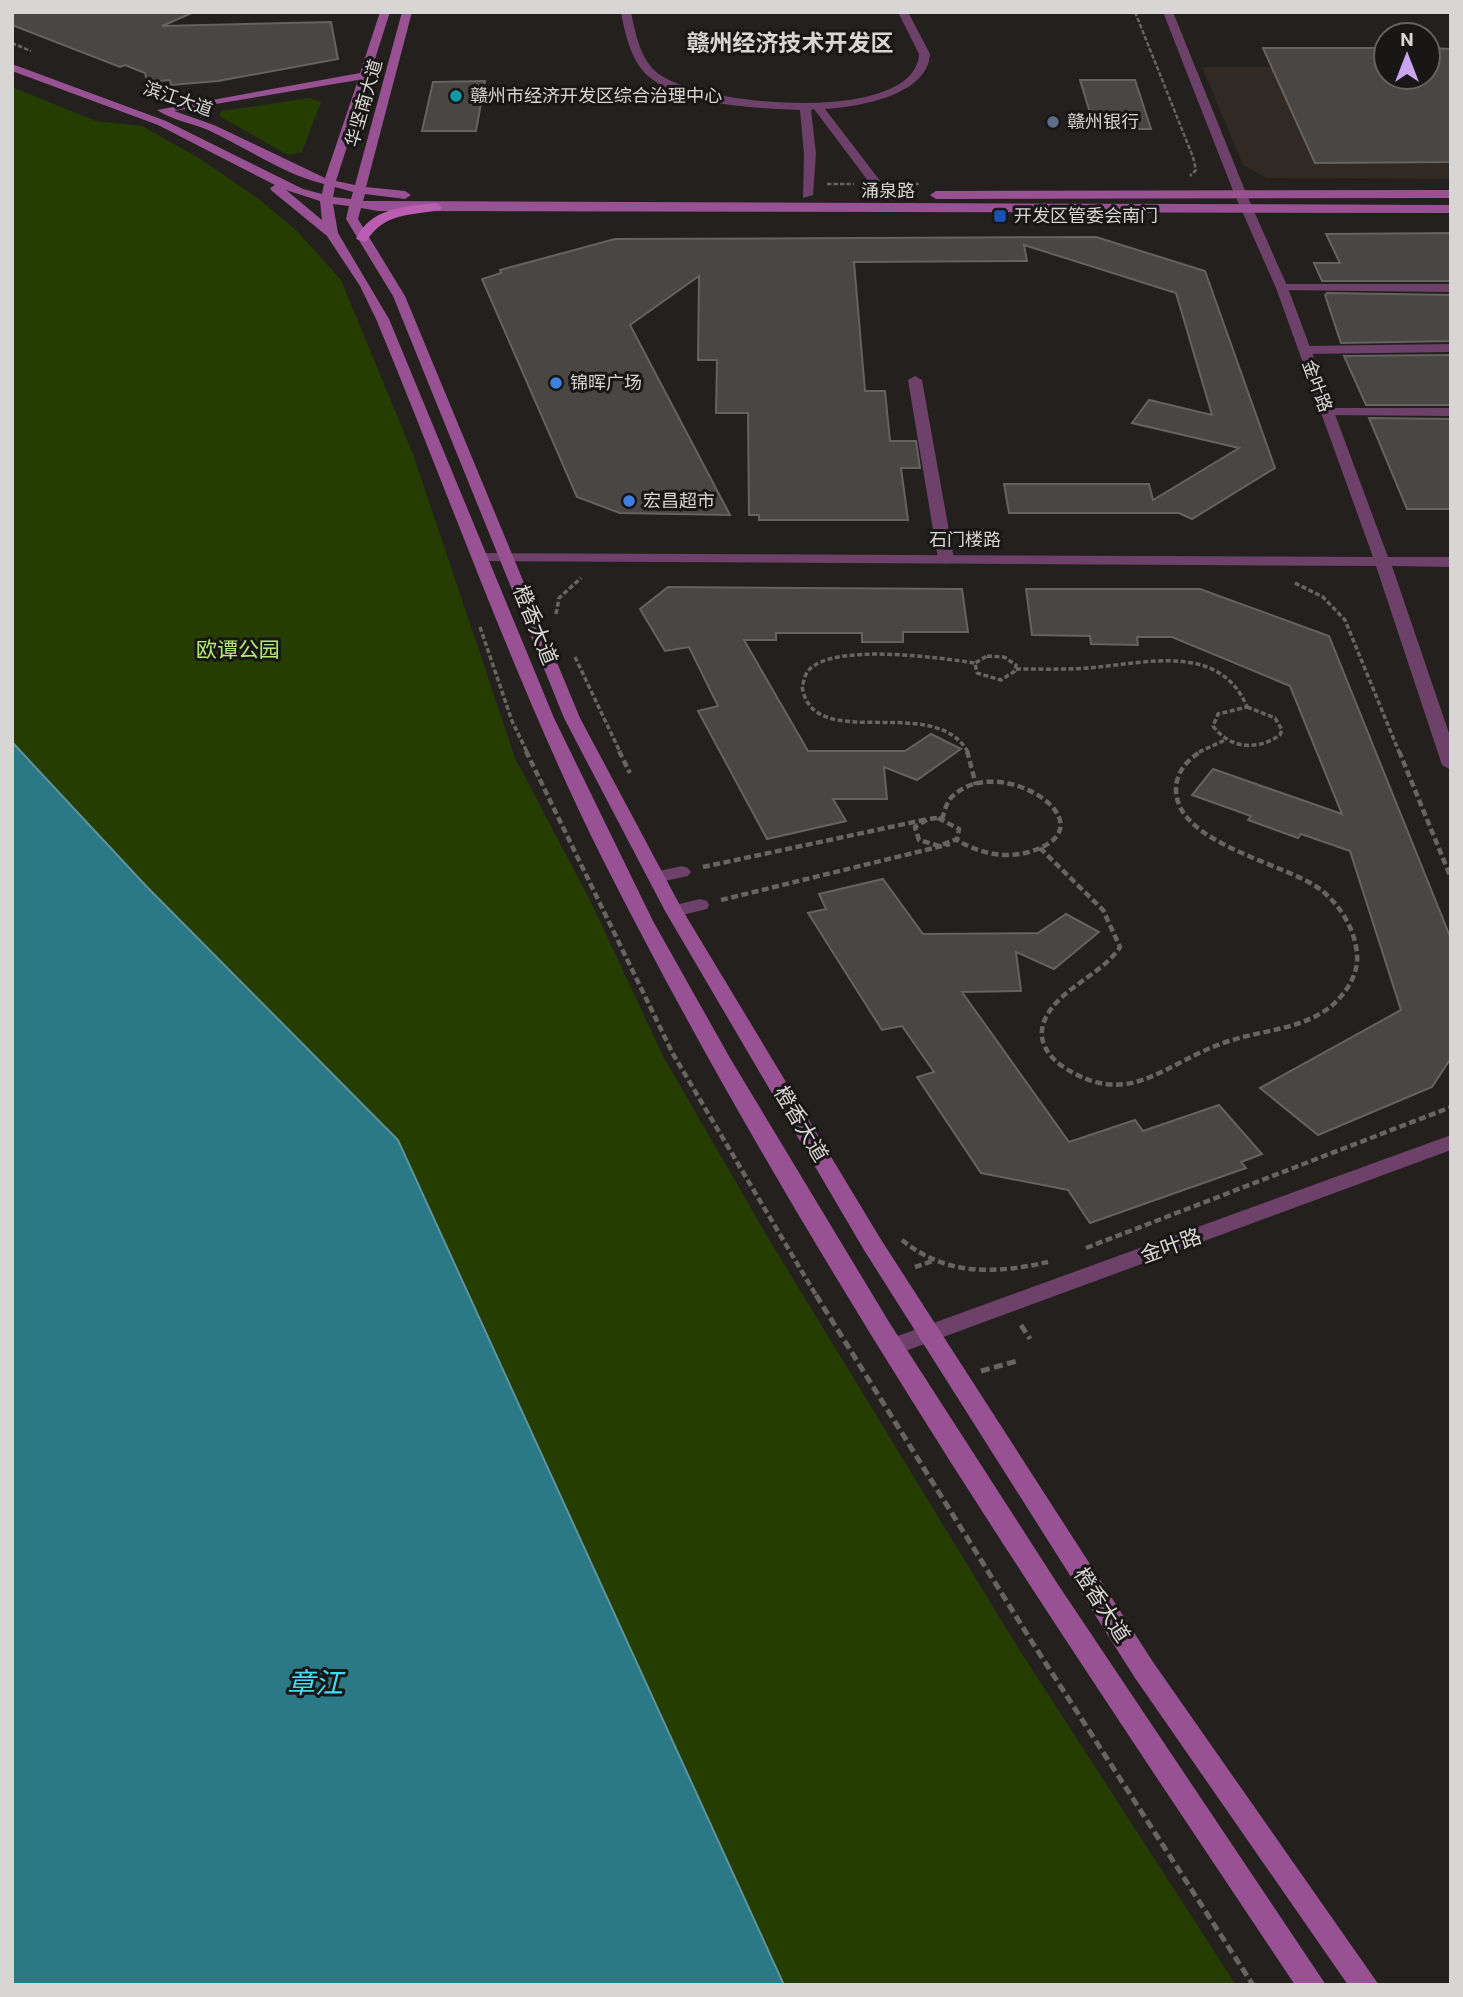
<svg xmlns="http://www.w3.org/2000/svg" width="1463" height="1997" viewBox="0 0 1463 1997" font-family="Roboto,'Noto Sans SC',sans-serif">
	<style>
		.built { fill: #302924 }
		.green { fill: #253d00 }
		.water { fill: #2b7886; stroke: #5f949e; stroke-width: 2 }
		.building { fill: #494644; stroke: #656260; stroke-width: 2 }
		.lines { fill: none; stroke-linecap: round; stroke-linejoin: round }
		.path-far3 { stroke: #676462; stroke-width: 2.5; stroke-dasharray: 4.5 2; stroke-linecap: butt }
		.path-far2 { stroke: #676462; stroke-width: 3.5; stroke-dasharray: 5 2.5; stroke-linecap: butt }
		.path-far1 { stroke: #676462; stroke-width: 4.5; stroke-dasharray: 7 3.5; stroke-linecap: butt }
		.path { stroke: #676462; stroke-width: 5; stroke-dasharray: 9 4.5; stroke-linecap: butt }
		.service { fill: #6e416a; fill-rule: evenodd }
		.minor { fill: #6e416a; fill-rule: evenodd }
		.tertiary { fill: #6e416a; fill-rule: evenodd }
		.secondary { fill: #985293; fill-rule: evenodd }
		.primary { fill: #ba5db3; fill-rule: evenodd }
		.culture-dot { fill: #0f9aa8; stroke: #191715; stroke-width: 2.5 }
		.service-dot { fill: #5c6f8a; stroke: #191715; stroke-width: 2.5 }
		.transit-dot { fill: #1a4fb4; stroke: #191715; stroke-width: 2.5 }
		.shop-dot { fill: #3f7fe0; stroke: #191715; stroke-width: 2.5 }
		.labels { text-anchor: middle; stroke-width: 6; stroke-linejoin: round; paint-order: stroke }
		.far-poi-label { font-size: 18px; fill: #d8d6d5; stroke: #191715; text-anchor: start }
		.far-street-label { font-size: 18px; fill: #d8d6d5; stroke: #191715 }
		.street-label { font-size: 21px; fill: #d8d6d5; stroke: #191715 }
		.park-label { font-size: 21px; fill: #b5eb77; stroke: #191715 }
		.far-district-label { font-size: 23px; font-weight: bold; fill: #d8d6d5; stroke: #191715 }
		.near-water-label { font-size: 28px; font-style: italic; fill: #45d9f3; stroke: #191715 }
	</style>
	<rect width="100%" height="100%" fill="#23201e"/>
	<path class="built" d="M1202 67H1386V77H1428L1451 67V179L1266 178 1243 165Z"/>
	<g class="green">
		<path d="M12 87 96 121 142 126 199 158 259 199 299 233 341 280 413 454 515 758 591 902 663 1056 770 1241 1017 1646 1236 1985H784L398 1141 147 887 12 742Z"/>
		<path d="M310 98 321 102 302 152 288 155 219 116 221 111Z"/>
	</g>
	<path class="water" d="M12 742 147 887 398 1140 784 1985H12Z"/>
	<g class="building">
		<path d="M12 12H194L162 26 331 22 338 59 218 81 171 85 170 80 147 82 145 73 125 65 120 67 12 25Z"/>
		<path d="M1263 48H1386V77H1428V48L1451 49V162L1315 163Z"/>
		<path d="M1080 80H1135L1151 129H1095Z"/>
		<path d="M485 81 476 131H422L433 82Z"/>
		<path d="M1451 233V281H1322L1314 263H1340L1326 234Z"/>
		<path d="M1096 237 1205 271 1275 468 1192 519 1179 513H1009L1004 484H1149L1153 500 1239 448 1132 423 1149 400 1212 415 1176 293 1024 245 1027 261 854 262 865 391H885L890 441H916L920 468H901L908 520H759V515H749L748 413H716L717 360H698L699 276 630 325 730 515 620 513 577 497 482 279 501 273 500 270 615 239Z"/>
		<path d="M1327 293 1451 295V341L1341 343 1325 295Z"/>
		<path d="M1451 355V405H1366L1344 356Z"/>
		<path d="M1369 418 1451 419V509H1407Z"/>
		<path d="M668 587 962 589 968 632H903V642H862V633H776V640H744L808 751H905L931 734 961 749 917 780 884 767 887 799H833L846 821 767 839 698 711 718 706 689 647 665 651 640 609Z"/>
		<path d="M1026 589H1200L1329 636 1451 939V1058L1432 1087 1318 1135 1260 1088 1401 1010 1350 851 1301 834 1298 838 1248 820 1251 816 1192 795 1213 769 1342 814 1290 686 1172 637H1137L1138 645 1091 644 1090 636 1032 635Z"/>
		<path d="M883 879 923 934 1038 933 1066 914 1099 932 1054 969 1016 952 1021 991 962 992 1069 1142 1135 1120 1143 1131 1219 1105 1262 1154 1241 1162 1246 1168 1090 1223 1068 1190 981 1173 917 1077 934 1072 902 1026 882 1030 808 913 826 909 819 894Z"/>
	</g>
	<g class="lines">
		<g class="path-far3">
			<path d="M1135 12 1193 157 1196 170 1190 176"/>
			<path d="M12 43 31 51"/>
			<path d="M827 184H854"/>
			<path d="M901 184H920"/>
		</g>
		<g class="path-far2">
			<path d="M1295 583 1323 597 1345 620 1399 752"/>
			<path d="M556 614 559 598 581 578"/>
			<path d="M480 627 512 721 527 752"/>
			<path d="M987 656 1004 657 1016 665 1015 671 1001 680 977 673 975 663Z"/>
			<path d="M575 657 620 752"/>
			<path d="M1016 669C1043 669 1071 670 1098 667 1150 662 1221 644 1247 707"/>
			<path d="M1247 707 1275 718 1282 730 1280 735C1257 751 1230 749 1213 726L1218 714Z"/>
			<path d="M968 752C933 691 812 756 802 686 804 682 805 674 808 671 832 642 941 658 975 663"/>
			<path d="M1199 752 1225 740"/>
		</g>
		<g class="path-far1">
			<path d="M526 751 673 1054 817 1297"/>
			<path d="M619 751 630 773"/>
			<path d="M967 751 976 785"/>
			<path d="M1399 751 1451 878"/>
			<path d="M938 818 959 829 957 839 939 846 919 840 915 827 928 819Z"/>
			<path d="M942 819C944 813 946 804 950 799 995 747 1118 826 1029 852 1005 859 978 853 957 840"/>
			<path d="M1040 848 1103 910 1120 947C1101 977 1047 993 1042 1030 1040 1045 1051 1058 1062 1066 1131 1112 1165 1061 1229 1041 1263 1030 1298 1030 1329 1008 1345 995 1359 975 1357 954 1355 929 1340 905 1321 890 1287 863 1174 844 1176 788 1177 771 1188 759 1202 751"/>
			<path d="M703 867 928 819"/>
			<path d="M721 900 950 844"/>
			<path d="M902 1240C946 1276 995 1274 1048 1262"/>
			<path d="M1086 1248 1451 1107"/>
			<path d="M915 1267 933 1261"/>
		</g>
		<g class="path">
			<path d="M816 1295 1032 1642 1253 1985"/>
			<path d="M1021 1325 1030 1339"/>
			<path d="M981 1371 1017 1361"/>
		</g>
		<g class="service">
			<path d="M1282 284H1451V292L1278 290V286Z"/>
			<path d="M1451 344V352L1304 354 1298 350 1304 346Z"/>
			<path d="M1327 408H1451V416L1323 415V409Z"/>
		</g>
		<g class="minor">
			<path d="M621 12H631C635 32 640 57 655 71 695 107 916 126 919 54L898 12H908L930 54C928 96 857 107 825 109L891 195 881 198 814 109 811 110 816 154 813 195 803 198 804 154 800 110C756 108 683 106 648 76 631 61 625 34 621 12Z"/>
			<path d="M915 376 922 380 954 559 946 564 938 559 908 380Z"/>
			<path d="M682 866 688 868 691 872 688 876 656 883 647 877 650 873Z"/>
			<path d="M700 899 707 901 709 905 707 909 674 917 665 911 667 907Z"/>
		</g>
		<g class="tertiary">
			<path d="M1163 12H1173L1246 193 1288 288 1388 557H1451V567L1392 566 1451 739V770L1442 765 1376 566 473 561V555L478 553 1373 557 1276 288 1234 193Z"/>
			<path d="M1451 1135V1150L900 1353 892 1356 884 1353 881 1347 884 1341Z"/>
		</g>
		<g class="secondary">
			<path d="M380 12H390L336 181 355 185 402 12H412L366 187 405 191 411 195 405 199 365 194 363 201 1451 205V213L378 211 361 208 358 219 405 296 580 718 683 911 880 1238 1153 1662 1379 1985H1348L1135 1678 864 1250 665 911 564 718 393 296 346 219 349 206 333 204 338 233 389 319 554 718 653 921 730 1058 889 1322 1059 1586 1326 1985H1295C1051 1619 801 1252 602 858 515 683 451 499 376 319L360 286 327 236 272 191 270 188 275 185 158 125 12 71V64L166 121 303 189 322 194 324 184C283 174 247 148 208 130 191 123 172 120 157 110L360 73ZM358 80 325 178 214 125 174 111ZM335 187 353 192 351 199 333 197ZM286 190 320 201 322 220Z"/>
			<path d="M1451 190V198L936 199 930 195 936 191Z"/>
		</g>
		<path class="primary" d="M436 203 442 207 440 210C410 216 384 212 366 242L356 239C370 208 405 206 436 203Z"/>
	</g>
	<circle class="culture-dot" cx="456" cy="96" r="7"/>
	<circle class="service-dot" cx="1053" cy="122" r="7"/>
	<rect class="transit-dot" x="993" y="209" width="14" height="14" rx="3.5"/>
	<g class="shop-dot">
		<circle cx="556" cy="383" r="7"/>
		<circle cx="629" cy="501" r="7"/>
	</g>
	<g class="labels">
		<g class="far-poi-label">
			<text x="470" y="102">赣州市经济开发区综合治理中心</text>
			<text x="1067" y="128">赣州银行</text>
			<text x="1014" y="222">开发区管委会南门</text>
			<text x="570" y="389">锦晖广场</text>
			<text x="643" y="507">宏昌超市</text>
		</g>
		<g class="far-street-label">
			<text transform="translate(178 99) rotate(19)" y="6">滨江大道</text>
			<text transform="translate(364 103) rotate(-74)" y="6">华坚南大道</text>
			<text x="888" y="197">涌泉路</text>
			<text transform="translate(1317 386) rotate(70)" y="6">金叶路</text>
			<text x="965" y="546">石门楼路</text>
		</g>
		<g class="street-label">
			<text transform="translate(535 625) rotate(68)" y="7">橙香大道</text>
			<text transform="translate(801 1124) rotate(59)" y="7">橙香大道</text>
			<text transform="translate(1171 1246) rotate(-20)" y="7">金叶路</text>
			<text transform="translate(1102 1605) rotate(57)" y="7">橙香大道</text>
		</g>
		<g class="park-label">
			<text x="238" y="657">欧谭公园</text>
		</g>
		<g class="far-district-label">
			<text x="790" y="51">赣州经济技术开发区</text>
		</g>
		<g class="near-water-label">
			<text x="315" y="1693">章江</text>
		</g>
	</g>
	<rect width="1463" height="1997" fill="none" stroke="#d8d6d5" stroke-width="28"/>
	<g transform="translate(1407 56)"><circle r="33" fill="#191715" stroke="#656362" stroke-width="2"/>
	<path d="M0-5L12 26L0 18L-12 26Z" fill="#c8a5ee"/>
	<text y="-10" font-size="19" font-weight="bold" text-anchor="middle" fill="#d8d6d5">N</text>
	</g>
</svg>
